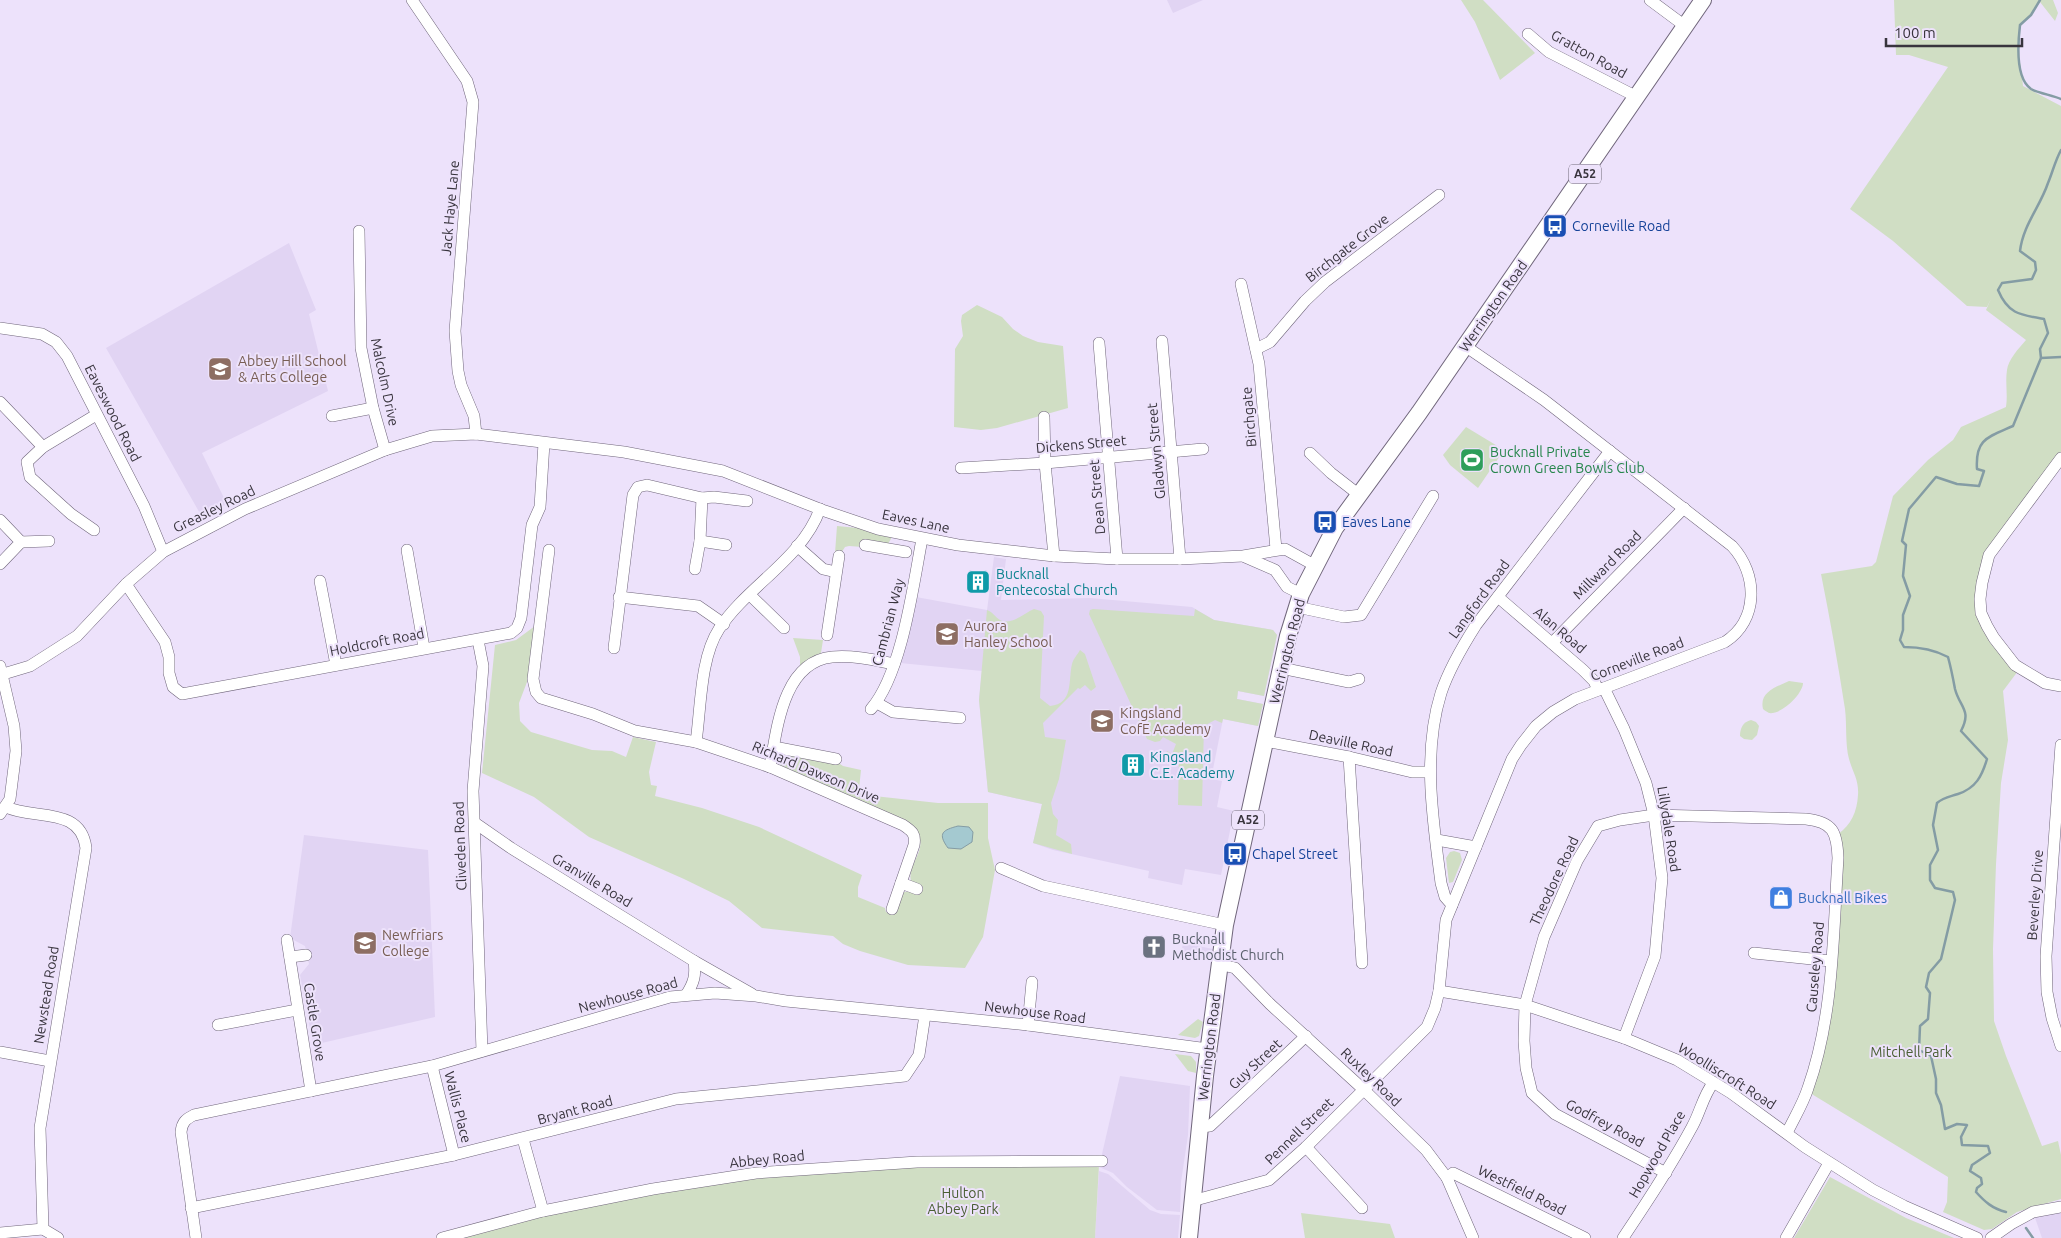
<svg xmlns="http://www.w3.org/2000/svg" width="2061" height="1238" viewBox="0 0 2061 1238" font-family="Ubuntu,sans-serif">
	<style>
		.built { fill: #e1d4f3 }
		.green { fill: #d0dec4 }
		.water { fill: #a4c9d0; stroke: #849ca4 }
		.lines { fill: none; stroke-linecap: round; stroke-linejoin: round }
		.stream { stroke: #849ca4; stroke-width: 2.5 }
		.minor-casing { stroke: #70667b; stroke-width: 12 }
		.highway-casing { stroke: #70667b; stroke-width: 18 }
		.minor { stroke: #fff; stroke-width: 11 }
		.highway { stroke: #fff; stroke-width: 16 }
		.labels { text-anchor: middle; stroke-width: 4; stroke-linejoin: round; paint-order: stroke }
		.shield { fill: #ede2fb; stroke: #6e6876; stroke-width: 1 }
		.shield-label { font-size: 12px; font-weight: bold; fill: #38343d }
		.street-label { font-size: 14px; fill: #38343d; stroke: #ede2fb }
		.transit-label { font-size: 14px; fill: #164399; stroke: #ede2fb; text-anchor: start }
		.education-label { font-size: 14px; fill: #785e54; stroke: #ede2fb; text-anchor: start }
		.leisure-label { font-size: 14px; fill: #27864d; stroke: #ede2fb; text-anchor: start }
		.culture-label { font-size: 14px; fill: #0d838f; stroke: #ede2fb; text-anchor: start }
		.shop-label { font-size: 14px; fill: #366cbe; stroke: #ede2fb; text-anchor: start }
		.worship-label { font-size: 14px; fill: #5b616d; stroke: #ede2fb; text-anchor: start }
		.park-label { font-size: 14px; fill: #4a5f34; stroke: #ede2fb }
	</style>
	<rect width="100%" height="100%" fill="#ede2fb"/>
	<g class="built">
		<path d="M1167 0H1203L1173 13Z"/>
		<path d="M289 243 316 310 309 314 328 391 202 453 227 504 202 517 106 348Z"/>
		<path d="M994 557 1006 559 1001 600 1090 598 1192 607 1214 620 1273 630 1277 635 1264 696 1238 691 1237 699 1263 704 1258 726 1223 719 1211 779 1222 781 1217 807 1234 811 1221 875 1185 869 1182 885 1148 878 1149 871 1053 850 1033 843 1042 804 988 792 979 700 982 671 900 663 916 597 987 610Z"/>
		<path d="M304 835 428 850 435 1017 313 1045 300 975 309 964 305 946 290 938Z"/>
		<path d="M1183 943 1213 949 1212 960 1181 954Z"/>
		<path d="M1120 1076 1190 1086 1188 1135 1181 1182 1180 1212 1157 1210 1127 1187 1113 1173 1099 1167Z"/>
		<path d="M1099 1171 1108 1174 1150 1210 1161 1214 1180 1215 1178 1238H1095Z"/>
		<path d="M2061 1207V1238H2042L2033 1212Z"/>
	</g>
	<g class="green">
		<path d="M1461 0H1483L1535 53 1500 80 1475 22Z"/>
		<path d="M1894 0H2053L2058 13 2055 21 2040 2C2036 8 2022 23 2020 27 2015 41 2022 71 2023 86L2061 106V453L1993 541 1980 620 1991 644 2018 671 2003 691 2008 740 2001 783 1996 864 1993 949 1994 1021 2006 1056 2042 1146 2058 1141 2061 1155V1199L2017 1212 1992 1229 1984 1230 1943 1212 1947 1202 1948 1177 1810 1093 1820 1064 1838 834C1851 825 1857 812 1858 795 1859 780 1853 773 1849 759 1845 744 1847 725 1845 709 1838 664 1830 619 1821 574L1872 566 1876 562 1893 496 1928 460 1953 440 1961 427 2006 407C2008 394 2005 383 2007 370 2008 360 2019 348 2026 340L1986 310 1991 299 1987 307 1967 306 1893 241 1850 209 1948 67 1909 55H1896Z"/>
		<path d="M977 305 1002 317 1013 329 1023 336 1038 342 1063 346 1068 408 997 428 981 430 954 427 955 349 963 336 961 321 962 315Z"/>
		<path d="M1466 427 1504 450 1478 488 1450 465 1443 455Z"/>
		<path d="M837 526 858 528 892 537 888 544 863 547 849 546 845 547 841 553H835Z"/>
		<path d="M1034 609 1041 611 1044 616 1040 698 1050 706C1074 704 1068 680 1072 664 1073 659 1078 654 1080 650L1085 654 1096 687 1091 691 1085 685 1080 689 1078 688 1043 723 1045 737 1066 740 1059 779 1051 803 1053 814 1058 820 1056 835 1071 844 1072 854 1033 843 1042 804 988 792 979 700 987 610C993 612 995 617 1000 620 1011 626 1024 613 1034 609Z"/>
		<path d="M1093 609 1194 616 1195 609 1214 620 1273 630 1277 635 1264 696 1238 691 1237 699 1263 704 1258 726 1223 719 1222 723 1215 720 1204 726 1202 806 1178 805 1179 755 1172 761 1164 757 1167 751 1172 754 1176 744 1163 737 1160 741 1155 742 1147 739 1089 614 1090 610Z"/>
		<path d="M535 626 527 682 519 703 520 721 531 732 592 750 612 751 626 757 633 737 656 742 649 772 651 785 657 786 655 796 702 808 759 827 862 875 858 887V897L885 908 886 912 894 914 904 892 910 891 919 895 923 887 911 881C907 867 923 854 920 840 919 836 917 832 915 828L782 766 778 763V757L784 752 834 760 843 766 861 770 859 789 865 795 938 803H988V838L995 870 983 937 965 968 908 965 860 951 843 944 833 936 762 928 729 901 684 879 589 837 534 797 482 773 495 645 516 640Z"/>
		<path d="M793 638 823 640 821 653 800 666V657Z"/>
		<path d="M1789 681 1803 683C1803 694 1781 715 1769 713 1767 712 1764 710 1763 709 1759 692 1776 687 1789 681Z"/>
		<path d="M1751 720 1756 722 1759 726 1757 735 1752 740 1744 739 1740 736C1740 728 1743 722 1751 720Z"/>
		<path d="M1454 851 1460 853 1462 860 1453 882 1449 883 1446 858 1450 852Z"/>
		<path d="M1198 1019 1203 1022 1199 1036 1195 1038 1178 1035Z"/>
		<path d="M1175 1054 1191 1056 1196 1062V1073L1188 1071Z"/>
		<path d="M1099 1165 1095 1238H453L580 1206 757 1177 915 1166Z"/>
		<path d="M1830 1177 1906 1218 1954 1238H1794Z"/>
		<path d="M1301 1213 1390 1224 1395 1238H1305Z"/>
	</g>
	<path class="water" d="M958 826 969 827 973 832 972 842 961 849 948 848C937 833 943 830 958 826Z"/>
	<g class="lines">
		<g class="stream">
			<path d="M2040 0 2031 15 2020 25C2018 42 2015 78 2031 89 2036 92 2054 96 2061 99"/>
			<path d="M2041 358 2061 357"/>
			<path d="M2006 1212C1993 1209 1985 1202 1976 1192L1977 1188 1982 1184 1981 1178 1970 1171 1972 1165 1990 1153 1988 1146 1962 1145 1961 1137 1967 1125 1957 1124 1945 1129 1941 1105 1936 1093V1079L1931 1056 1919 1050 1920 1026 1928 1019 1930 993 1926 987 1929 973 1941 959 1955 900 1953 892 1935 888 1930 880V865L1938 850 1933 825 1937 803C1944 797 1949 797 1958 794 1976 788 1982 776 1987 759L1961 731C1972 710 1960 708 1955 689 1953 678 1951 668 1948 657 1933 649 1920 647 1904 647L1900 640 1903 630V615L1910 596 1903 576 1906 545 1902 541 1909 509 1936 477 1957 484 1979 486 1984 471 1977 469C1975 439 1988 437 2013 426L2041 358 2040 349 2048 333 2044 319C2020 315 2008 314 1998 290L2002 283 2032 279 2036 270 2035 262 2020 251C2023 225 2040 207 2048 183 2053 171 2055 161 2061 150"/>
			<path d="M2026 1228 2033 1238"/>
		</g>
		<defs>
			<g id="minor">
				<path d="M412 0 467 81 473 102 455 331 458 371 461 385 474 416 476 434"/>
				<path d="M1650 0 1685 26"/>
				<path d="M1528 34 1549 52 1637 97"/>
				<path d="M359 231 361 348 373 408 385 450"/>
				<path d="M1241 284 1259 364 1276 549"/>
				<path d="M0 328 42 334 56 342 67 356 144 506 163 552"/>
				<path d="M1162 341 1180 559"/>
				<path d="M1099 343 1117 559"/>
				<path d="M1256 349 1270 342 1305 301 1325 282 1439 195"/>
				<path d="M0 402 43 447"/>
				<path d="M332 416 373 408"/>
				<path d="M1044 417 1045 463 1054 556"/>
				<path d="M1310 453 1331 473 1358 494"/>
				<path d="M2061 458 1989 555 1982 583 1980 599 1981 613 1987 626 1994 638 2015 665 2045 683 2061 686"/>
				<path d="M961 468 1045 463 1203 449"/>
				<path d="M0 520 21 542 0 564"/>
				<path d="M94 530 71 514 30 477 27 462 43 447 96 415"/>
				<path d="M700 541 726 545"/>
				<path d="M21 542 49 541"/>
				<path d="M865 545 906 552"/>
				<path d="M797 546 823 569 836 572"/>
				<path d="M407 550 424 648"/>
				<path d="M549 550 533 679 536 692 541 698 593 714 635 731 696 742 770 767 903 825C912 831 916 834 914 845L892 909"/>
				<path d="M1245 557 1275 570 1287 587 1301 594"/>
				<path d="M695 569 700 541 702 498"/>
				<path d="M320 581 336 665"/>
				<path d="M126 584 165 642 169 657V673L173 687 182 694 511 633 517 628 521 618 532 525 540 507 544 443"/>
				<path d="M750 595 784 628"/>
				<path d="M619 597 698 606 724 624"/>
				<path d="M1498 597 1583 670 1594 681 1598 690"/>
				<path d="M1297 607 1344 617 1361 615 1433 496"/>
				<path d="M827 635 839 556"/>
				<path d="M478 640 483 666 473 791 482 1051"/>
				<path d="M1552 643 1684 508"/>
				<path d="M614 648 633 495 638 487 647 485 702 498 714 497 747 501"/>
				<path d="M0 666 14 726 16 751 10 799 0 814"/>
				<path d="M1281 668 1349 682 1359 679"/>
				<path d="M0 675 30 666 77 636 126 584 163 552 245 509 385 450 432 436 476 434 624 452 723 471 825 511 878 529 958 545 1054 556 1117 559H1180L1243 556 1285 549 1314 565"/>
				<path d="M1604 688 1624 729 1646 783 1654 815 1662 878 1655 956 1624 1038"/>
				<path d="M877 703 893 712 960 718"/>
				<path d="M871 709C902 673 913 586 922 539"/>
				<path d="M1265 741 1349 757 1412 772H1430"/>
				<path d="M696 742C701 708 700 658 719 629 747 586 802 559 820 509"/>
				<path d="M2061 745 2046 956 2047 992 2052 1018 2061 1046"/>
				<path d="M774 747 836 759"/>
				<path d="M1349 757 1362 963"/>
				<path d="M770 767C777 728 783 662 832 657 853 655 874 660 894 664"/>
				<path d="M6 807C34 820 81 806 86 848L40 1128 43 1229 58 1238"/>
				<path d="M475 823 511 848 694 961 752 994"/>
				<path d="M1437 840 1476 847"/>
				<path d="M1001 868 1043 886 1225 925"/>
				<path d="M901 883 917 889"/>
				<path d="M1452 905 1445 897 1441 883C1433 821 1422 754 1441 693 1449 669 1462 647 1476 625L1610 451"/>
				<path d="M287 940 311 1091"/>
				<path d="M1754 953 1831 961"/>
				<path d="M290 957 306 955"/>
				<path d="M1219 964 1235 968 1270 1004 1363 1089 1426 1150 1447 1178 1473 1238"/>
				<path d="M1439 991 1525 1005 1624 1038 1677 1060 1731 1093 1805 1147 1873 1190 1904 1206 1977 1238"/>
				<path d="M686 995C694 983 696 975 694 961"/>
				<path d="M218 1025 297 1010"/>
				<path d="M1028 1025 1032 982"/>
				<path d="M0 1052 50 1061"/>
				<path d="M432 1066 454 1155"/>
				<path d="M1199 1127 1210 1126 1306 1036"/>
				<path d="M523 1139 543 1211"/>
				<path d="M1306 1147 1362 1208"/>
				<path d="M1666 1173 1555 1114 1532 1093 1526 1068 1524 1041 1525 1005 1544 937 1577 861 1598 826 1620 820 1654 815 1806 819C1833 822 1837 832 1838 858 1833 934 1834 1015 1808 1088 1803 1104 1794 1118 1787 1133"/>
				<path d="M1447 1178 1453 1173 1585 1238"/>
				<path d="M1192 1201 1269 1180 1306 1147 1427 1027 1435 1008 1439 991 1446 920 1512 759 1521 745 1536 726 1553 712 1575 699 1725 642C1759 620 1758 574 1732 546L1544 400 1465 346"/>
				<path d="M191 1208 454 1155 676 1099 905 1076 919 1055 925 1015"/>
				<path d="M0 1233 43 1229"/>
				<path d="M196 1238 181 1132C182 1122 186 1119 194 1115L432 1066 670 997 715 993 756 996 786 1001 1028 1025 1208 1049"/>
				<path d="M442 1238 543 1211 653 1189 756 1173 917 1162 1102 1161"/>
				<path d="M1623 1238C1647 1202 1671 1166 1692 1127 1700 1113 1703 1096 1713 1083"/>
				<path d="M1786 1238 1829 1163"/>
				<path d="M1991 1238 2011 1224 2033 1212 2061 1207"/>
			</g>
			<path id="highway" d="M1189 1238 1205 1076 1225 925 1288 636 1301 594 1335 528 1419 413 1703 0"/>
		</defs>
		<use href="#minor" class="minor-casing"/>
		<use href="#highway" class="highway-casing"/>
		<use href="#minor" class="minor"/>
		<use href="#highway" class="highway"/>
	</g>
	<defs>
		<symbol id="bus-square" viewBox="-11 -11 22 22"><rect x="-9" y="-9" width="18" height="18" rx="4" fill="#1a4fb4" stroke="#ede2fb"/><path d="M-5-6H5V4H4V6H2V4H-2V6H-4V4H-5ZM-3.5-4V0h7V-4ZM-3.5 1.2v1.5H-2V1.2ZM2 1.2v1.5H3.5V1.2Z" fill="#fff"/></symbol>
		<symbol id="school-square" viewBox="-11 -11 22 22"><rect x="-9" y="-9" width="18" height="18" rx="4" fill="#8d6e63" stroke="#ede2fb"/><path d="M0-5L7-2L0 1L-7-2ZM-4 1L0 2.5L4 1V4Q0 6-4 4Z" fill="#fff"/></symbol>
		<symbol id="stadium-square" viewBox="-11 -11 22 22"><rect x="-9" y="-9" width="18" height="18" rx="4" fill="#2e9e5b" stroke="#ede2fb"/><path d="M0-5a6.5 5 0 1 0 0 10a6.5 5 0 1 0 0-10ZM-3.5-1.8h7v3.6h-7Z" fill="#fff"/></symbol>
		<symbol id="building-square" viewBox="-11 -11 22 22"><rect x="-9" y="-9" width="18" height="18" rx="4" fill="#0f9aa8" stroke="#ede2fb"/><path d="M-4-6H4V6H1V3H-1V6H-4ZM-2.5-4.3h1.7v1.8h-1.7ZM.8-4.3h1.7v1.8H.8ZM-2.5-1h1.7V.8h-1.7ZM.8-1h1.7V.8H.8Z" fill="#fff"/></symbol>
		<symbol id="shop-square" viewBox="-11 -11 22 22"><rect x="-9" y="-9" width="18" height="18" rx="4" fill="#3f7fe0" stroke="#ede2fb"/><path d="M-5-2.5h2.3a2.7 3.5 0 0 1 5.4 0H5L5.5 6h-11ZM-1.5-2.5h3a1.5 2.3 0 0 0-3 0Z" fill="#fff"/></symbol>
		<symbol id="university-square" viewBox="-11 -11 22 22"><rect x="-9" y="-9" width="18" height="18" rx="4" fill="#8d6e63" stroke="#ede2fb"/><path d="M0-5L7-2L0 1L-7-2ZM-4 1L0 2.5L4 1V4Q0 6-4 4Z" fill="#fff"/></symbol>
		<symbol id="church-square" viewBox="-11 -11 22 22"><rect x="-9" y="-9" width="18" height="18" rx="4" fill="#6b7280" stroke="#ede2fb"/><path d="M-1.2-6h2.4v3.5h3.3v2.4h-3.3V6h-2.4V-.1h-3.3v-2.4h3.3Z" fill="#fff"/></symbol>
	</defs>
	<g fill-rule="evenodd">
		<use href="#bus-square" x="1541" y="212" width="28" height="28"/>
		<use href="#school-square" x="206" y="355" width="28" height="28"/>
		<use href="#stadium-square" x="1458" y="446" width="28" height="28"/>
		<use href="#bus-square" x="1311" y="508" width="28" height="28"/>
		<use href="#building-square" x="964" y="568" width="28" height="28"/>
		<use href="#school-square" x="933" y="620" width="28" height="28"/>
		<use href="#school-square" x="1088" y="707" width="28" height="28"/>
		<use href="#building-square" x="1119" y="751" width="28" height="28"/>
		<use href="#bus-square" x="1221" y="840" width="28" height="28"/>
		<use href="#shop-square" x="1767" y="884" width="28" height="28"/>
		<use href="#university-square" x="351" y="929" width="28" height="28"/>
		<use href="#church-square" x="1140" y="933" width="28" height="28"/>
	</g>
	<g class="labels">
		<g class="shield">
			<rect x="1569" y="164.5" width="32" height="19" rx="4"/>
			<rect x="1232" y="810.5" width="32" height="19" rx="4"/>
		</g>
		<g class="shield-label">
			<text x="1585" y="178">A52</text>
			<text x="1248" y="824">A52</text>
		</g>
		<g class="street-label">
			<text transform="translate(1589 54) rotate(29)" y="5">Gratton Road</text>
			<text transform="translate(450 208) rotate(-85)" y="5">Jack Haye Lane</text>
			<text transform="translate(1347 248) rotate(-38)" y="5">Birchgate Grove</text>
			<text transform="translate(1493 306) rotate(-55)" y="5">Werrington Road</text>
			<text transform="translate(385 382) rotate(78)" y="5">Malcolm Drive</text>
			<text transform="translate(113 413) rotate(63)" y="5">Eaveswood Road</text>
			<text transform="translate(1249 417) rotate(-95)" y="5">Birchgate</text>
			<text transform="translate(1081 444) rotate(-5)" y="5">Dickens Street</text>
			<text transform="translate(1156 451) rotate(-95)" y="5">Gladwyn Street</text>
			<text transform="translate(1097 497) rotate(-95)" y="5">Dean Street</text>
			<text transform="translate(214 509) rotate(-26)" y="5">Greasley Road</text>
			<text transform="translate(916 521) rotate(12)" y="5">Eaves Lane</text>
			<text transform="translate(1607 565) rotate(-45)" y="5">Millward Road</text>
			<text transform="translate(1479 599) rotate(-54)" y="5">Langford Road</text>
			<text transform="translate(888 622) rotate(-75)" y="5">Cambrian Way</text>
			<text transform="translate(1560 630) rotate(40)" y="5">Alan Road</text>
			<text transform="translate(377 642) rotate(-11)" y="5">Holdcroft Road</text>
			<text transform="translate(1287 651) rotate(-76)" y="5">Werrington Road</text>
			<text transform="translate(1637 659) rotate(-21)" y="5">Corneville Road</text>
			<text transform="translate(1351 743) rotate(12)" y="5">Deaville Road</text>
			<text transform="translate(816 772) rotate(23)" y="5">Richard Dawson Drive</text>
			<text transform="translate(1669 829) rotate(81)" y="5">Lillydale Road</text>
			<text transform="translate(460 846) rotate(-92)" y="5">Cliveden Road</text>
			<text transform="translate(592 880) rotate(31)" y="5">Granville Road</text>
			<text transform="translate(1554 881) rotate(-65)" y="5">Theodore Road</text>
			<text transform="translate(2035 895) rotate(-86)" y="5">Beverley Drive</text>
			<text transform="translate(1815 967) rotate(-85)" y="5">Causeley Road</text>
			<text transform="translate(46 995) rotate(-81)" y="5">Newstead Road</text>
			<text transform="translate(628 995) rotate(-15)" y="5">Newhouse Road</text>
			<text transform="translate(1035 1012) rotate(7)" y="5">Newhouse Road</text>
			<text transform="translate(315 1022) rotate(81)" y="5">Castle Grove</text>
			<text transform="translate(1209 1047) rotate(-83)" y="5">Werrington Road</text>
			<text transform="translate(1255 1064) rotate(-43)" y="5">Guy Street</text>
			<text transform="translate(1727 1076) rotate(32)" y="5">Woolliscroft Road</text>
			<text transform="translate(1371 1077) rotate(44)" y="5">Ruxley Road</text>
			<text transform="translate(458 1107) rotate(76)" y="5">Wallis Place</text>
			<text transform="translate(575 1110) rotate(-15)" y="5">Bryant Road</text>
			<text transform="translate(1605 1123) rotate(28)" y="5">Godfrey Road</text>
			<text transform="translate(1299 1131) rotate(-44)" y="5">Pennell Street</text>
			<text transform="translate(1657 1154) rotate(-60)" y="5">Hopwood Place</text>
			<text transform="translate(767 1159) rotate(-6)" y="5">Abbey Road</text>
			<text transform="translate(1522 1190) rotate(26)" y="5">Westfield Road</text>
		</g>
		<g class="transit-label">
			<text x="1572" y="231">Corneville Road</text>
			<text x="1342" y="527">Eaves Lane</text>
			<text x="1252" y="859">Chapel Street</text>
		</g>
		<g class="education-label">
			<text x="238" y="366">Abbey Hill School<tspan x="238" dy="16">&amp; Arts College</tspan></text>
			<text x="964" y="631">Aurora<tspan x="964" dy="16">Hanley School</tspan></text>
			<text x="1120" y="718">Kingsland<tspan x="1120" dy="16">CofE Academy</tspan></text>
			<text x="382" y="940">Newfriars<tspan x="382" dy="16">College</tspan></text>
		</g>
		<g class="leisure-label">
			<text x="1490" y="457">Bucknall Private<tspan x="1490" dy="16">Crown Green Bowls Club</tspan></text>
		</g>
		<g class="culture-label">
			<text x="996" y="579">Bucknall<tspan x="996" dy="16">Pentecostal Church</tspan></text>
			<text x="1150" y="762">Kingsland<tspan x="1150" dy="16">C.E. Academy</tspan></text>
		</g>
		<g class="shop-label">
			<text x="1798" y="903">Bucknall Bikes</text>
		</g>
		<g class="worship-label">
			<text x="1172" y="944">Bucknall<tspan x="1172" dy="16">Methodist Church</tspan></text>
		</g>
		<g class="park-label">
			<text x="1911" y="1057">Mitchell Park</text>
			<text x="963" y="1198">Hulton<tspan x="963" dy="16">Abbey Park</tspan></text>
		</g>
	</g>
	<path d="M1886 38v8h136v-8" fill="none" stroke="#38343d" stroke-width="2.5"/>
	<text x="1894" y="38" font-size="15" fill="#38343d" stroke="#ede2fb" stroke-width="4" paint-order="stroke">100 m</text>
</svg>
